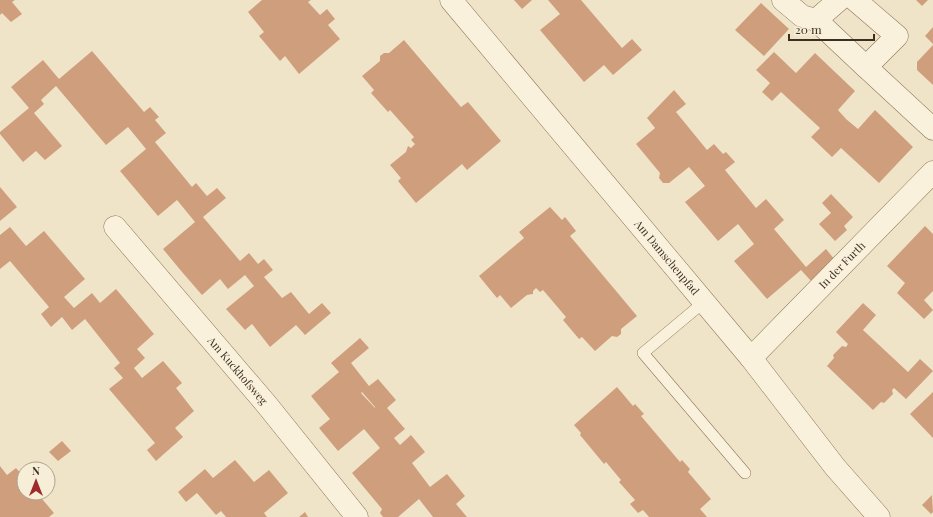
<svg xmlns="http://www.w3.org/2000/svg" width="933" height="517" viewBox="0 0 933 517" font-family="'Playfair Display',serif">
	<style>
		.building { fill: #cf9f7d; fill-rule: evenodd }
		.lines { fill: none; stroke-linecap: round; stroke-linejoin: round }
		.service-casing { stroke: #8d765c; stroke-width: 12 }
		.minor-casing { stroke: #8d765c; stroke-width: 23 }
		.service { stroke: #faf1dc; stroke-width: 11 }
		.minor { stroke: #faf1dc; stroke-width: 22 }
		.labels { text-anchor: middle; stroke-width: 4; stroke-linejoin: round; paint-order: stroke }
		.street-label { font-size: 11px; fill: #3d2e20; stroke: #f7eed8 }
	</style>
	<rect width="100%" height="100%" fill="#f0e4c8"/>
	<g class="building">
		<path d="M0 0H15L12 2 22 14 11 22 2 13 0 15Z"/>
		<path d="M262 0H311L308 2 320 15 327 9 335 19 328 25 340 39 299 74 285 56 280 61 259 36 264 32 248 12Z"/>
		<path d="M514 0H532L522 9Z"/>
		<path d="M548 0H581L622 48 632 39 642 50 613 75 604 65 584 82 540 30 560 14Z"/>
		<path d="M916 0H928L922 6Z"/>
		<path d="M761 3 789 29 764 56 735 30Z"/>
		<path d="M933 27V44L925 36Z"/>
		<path d="M404 40 461 107 468 102 501 141 467 170 462 164 416 203 398 181 401 178 390 165 406 152 408 146 411 148 415 144 411 140 414 137 390 110 388 112 371 93 374 90 362 76 380 61V56L384 53H389Z"/>
		<path d="M933 45V85L917 70V62Z"/>
		<path d="M92 51 144 112 150 107 159 117 155 120 166 133 155 142 192 187 196 183 207 196 217 188 226 198 203 217 240 261 249 253 258 264 264 259 273 270 264 277 282 298 291 292 309 314 322 303 331 313 305 335 296 325 270 347 252 324 245 330 226 309 254 286 245 275 228 289 220 279 202 295 182 272 163 249 195 222 177 200 158 216 120 171 146 149 128 127 106 145 56 86 41 100 44 104 34 113 62 146 45 160 36 151 23 162 0 134V132L29 108 11 87 43 60 59 79Z"/>
		<path d="M774 52 796 73 815 53 855 91 838 110 846 119 858 129 875 110 913 147 879 183 841 148 832 157 811 137 820 128 781 92 772 101 762 92 770 83 756 70Z"/>
		<path d="M674 90 686 104 676 112 707 150 714 144 723 154 726 152 735 162 725 170 756 208 766 199 784 220 774 229 806 267 826 249 835 260 811 281 801 270 767 299 734 261 754 244 738 224 718 241 685 202 705 186 689 167 669 183H663L659 178 660 173 636 144 655 128 647 118Z"/>
		<path d="M0 187 17 207 0 221Z"/>
		<path d="M831 194 853 217 844 226 847 230 835 241 819 224 831 213 822 203Z"/>
		<path d="M550 207 562 220 565 217 576 231 570 236 637 316 621 329V334L617 337 612 336 595 351 582 337 579 339 563 320 566 317 543 290 540 292 536 288 533 291V294L527 295 511 308 500 295 497 298 479 276 524 238 519 232Z"/>
		<path d="M925 226 933 234V291L924 300 933 310 924 319 897 293 905 283 887 266Z"/>
		<path d="M10 227 26 246 44 231 85 279 64 297 74 308 92 293 100 303 116 289 154 334 137 349 145 358 134 368 142 378 163 361 182 383 176 388 194 411 175 428 183 437 156 461 147 450 155 443 109 389 123 378 114 368 120 363 85 319 72 330 62 317 51 327 41 314 49 307 10 261 0 269V235Z"/>
		<path d="M863 303 876 315 863 330 908 372 920 359 933 371 906 399 894 388 892 390 893 394 884 403 881 402 873 410 827 366 834 358 833 355 842 346 846 347 848 344 836 332Z"/>
		<path d="M360 338 369 348 351 363 369 386 378 379 396 400 387 408 405 429 394 438 400 445 411 435 425 452 412 463 430 487 447 474 465 496 456 504 467 517H433L419 499 398 517H383L380 513 382 509 352 473 380 448 364 429 338 451 319 428 330 419 311 396 339 372 331 363ZM362 392 375 407V408L361 393Z"/>
		<path d="M617 387 633 406 635 404 644 414 641 416 680 462 682 460 690 469 688 472 711 499 700 509 707 517H649L643 510 638 513 630 504 635 500 619 482 621 480 606 462 604 464 580 435 581 433 574 425Z"/>
		<path d="M933 392V438L910 414Z"/>
		<path d="M62 441 71 451 58 461 49 452Z"/>
		<path d="M235 460 254 482 269 470 288 493 264 513 267 517H226L221 511 216 515 197 493 186 502 178 492 205 469 213 478Z"/>
		<path d="M0 466 7 475 16 468 24 477V493H37L54 513 49 517H0Z"/>
		<path d="M932 495 933 512 931 514 922 505Z"/>
		<path d="M305 512 308 517H299Z"/>
	</g>
	<g class="lines">
		<defs>
			<path id="service" d="M704 302 643 353 745 473"/>
			<g id="minor">
				<path id="s1" d="M451 0 751 358 835 467 879 517"/>
				<path d="M783 0 802 16 816 20 866 67 897 36 855 0"/>
				<path d="M816 20 839 0"/>
				<path d="M866 67 933 129"/>
				<path id="s2" d="M115 227 267 405 357 517"/>
				<path id="s3" d="M751 358 933 172"/>
			</g>
		</defs>
		<use href="#service" class="service-casing"/>
		<use href="#minor" class="minor-casing"/>
		<use href="#service" class="service"/>
		<use href="#minor" class="minor"/>
	</g>
	<g class="labels">
		<g class="street-label">
			<text dy="4" stroke="none"><textPath href="#s1" startOffset="336">Am Damschenpfad</textPath></text>
			<text dy="4" stroke="none"><textPath href="#s3" startOffset="130">In der Furth</textPath></text>
			<text dy="4" stroke="none"><textPath href="#s2" startOffset="189">Am Kuckhofsweg</textPath></text>
		</g>
	</g>
	<g transform="translate(36 481)"><circle r="19" fill="#f7eed8" stroke="#ada18e"/>
	<path d="M0-3L7 15L0 10L-7 15Z" fill="#9e2a2b"/>
	<text y="-6" font-size="11" font-weight="bold" text-anchor="middle" fill="#3d2e20">N</text>
	</g>
	<path d="M789 34v6h85v-6" fill="none" stroke="#3d2e20" stroke-width="2"/>
	<text x="795" y="34" font-size="12" fill="#3d2e20" stroke="#f7eed8" stroke-width="3" paint-order="stroke">20 m</text>
</svg>
